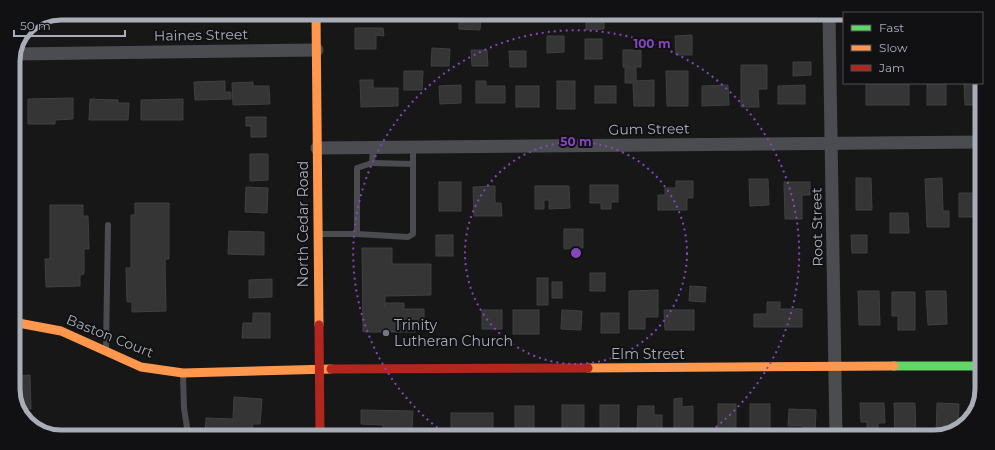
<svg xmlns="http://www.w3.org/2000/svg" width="995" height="450" viewBox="0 0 995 450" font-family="Montserrat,sans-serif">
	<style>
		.building { fill: #353536; stroke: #3f4043 }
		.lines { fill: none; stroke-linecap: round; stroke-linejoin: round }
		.lane { stroke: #4b4c50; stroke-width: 6 }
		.street { stroke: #4b4c50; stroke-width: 13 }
		.fast { stroke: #63d668; stroke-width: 9 }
		.slow { stroke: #ff974d; stroke-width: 9 }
		.jam { stroke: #b3261e; stroke-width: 9 }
		.ring { fill: none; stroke: #8446be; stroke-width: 2; stroke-dasharray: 2 4 }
		.poi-dot { fill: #757880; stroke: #111113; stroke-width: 1.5 }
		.labels { text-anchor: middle; stroke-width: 4; stroke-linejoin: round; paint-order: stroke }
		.street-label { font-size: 14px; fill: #a8adb8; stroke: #111113 }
		.poi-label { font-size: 14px; fill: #a8adb8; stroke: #111113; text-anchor: start }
		.rim { fill: none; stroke: #a8adb8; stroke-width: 5 }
		.centre { fill: #8446be; stroke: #111113; stroke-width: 2 }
		.ring-label { font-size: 12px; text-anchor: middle; font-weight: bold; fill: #8446be; stroke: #111113; stroke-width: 4; stroke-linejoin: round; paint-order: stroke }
	</style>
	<rect width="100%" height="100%" fill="#171717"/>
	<g class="building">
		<path d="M459 15H481L480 30 459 29Z"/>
		<path d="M586 15H604V29L586 30Z"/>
		<path d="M355 28H383L384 36 376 35V49H355Z"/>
		<path d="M692 35V55H676L675 36Z"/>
		<path d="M547 36H564V52L547 53Z"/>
		<rect x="585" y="39" width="17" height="20"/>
		<path d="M432 48 450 49 449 66H431Z"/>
		<path d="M471 50H487L488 66H472Z"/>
		<rect x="623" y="50" width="18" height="17"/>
		<path d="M509 51H526V67H510Z"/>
		<path d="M793 62H811V75L793 76Z"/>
		<path d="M741 65H767V89H758L759 107H741Z"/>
		<path d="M625 68H636V81L654 80V106H634L633 83H625Z"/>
		<path d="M404 71H423L422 90H404Z"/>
		<path d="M666 71H688V106H667Z"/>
		<path d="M360 80H373V88H398V106L361 107Z"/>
		<path d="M225 81V92H231V99L195 100 194 82Z"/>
		<path d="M476 81H486V86H505V103H476Z"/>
		<rect x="557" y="81" width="18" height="28"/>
		<path d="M253 82V86H269L270 104 233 105 232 83Z"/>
		<rect x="866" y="83" width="43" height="22"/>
		<rect x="927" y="83" width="19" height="22"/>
		<path d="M964 83H982L981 105H965Z"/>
		<path d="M461 85V103L440 104 439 86Z"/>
		<path d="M728 85 729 105 702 106V86Z"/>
		<path d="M805 85V104H778V86Z"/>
		<rect x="516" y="86" width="23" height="21"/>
		<rect x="595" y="86" width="21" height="17"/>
		<path d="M73 98V119L55 120V124H28V99Z"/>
		<path d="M90 99 118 100V103H129L128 120H89Z"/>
		<path d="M183 99V120H141V100Z"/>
		<path d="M246 117H266V137H251V126H246Z"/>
		<path d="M250 154H268V180L250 181Z"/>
		<path d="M856 178H871L872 210H856Z"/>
		<path d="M942 178 943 211H949V227H927L925 179Z"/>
		<path d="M975 178H981L980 217H959V193H975Z"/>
		<path d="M749 179H768L769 205 750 206Z"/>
		<path d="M676 181H693V198H687V210H658V195H665V188H676Z"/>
		<rect x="439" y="182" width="22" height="29"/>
		<path d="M784 182H810V195H802V219H785Z"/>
		<path d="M590 185H618V202H611V209H601V203H590Z"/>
		<path d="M495 186V203H501L502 216H474L473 187Z"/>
		<path d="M535 186H569L570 208 549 209V200H544V209H535Z"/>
		<path d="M246 187 268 188 267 213 245 212Z"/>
		<path d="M135 203H169V259H165L166 311 132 312V302H127L126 268H131V215H135Z"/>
		<path d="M50 205H83V216H88L89 249H84V274L80 275V286L46 287 45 259H50Z"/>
		<rect x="13" y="208" width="5" height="38"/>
		<path d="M890 213H908L909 233H890Z"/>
		<path d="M564 229H583V248L564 249Z"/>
		<path d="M229 231 264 232V255L228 254Z"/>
		<rect x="436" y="235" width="17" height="21"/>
		<path d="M851 235H867V253H852Z"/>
		<path d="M362 248H392V264H431V295L385 296V307L386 303H404V309H424V327H415V332H363Z"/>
		<rect x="590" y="273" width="15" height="18"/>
		<rect x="537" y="278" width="11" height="27"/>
		<path d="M272 279V297L249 298V280Z"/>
		<rect x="552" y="282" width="10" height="16"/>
		<path d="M690 286 706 287 705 302 689 301Z"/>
		<path d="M658 290V317H645V329H629V291Z"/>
		<path d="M858 291H879L880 325H859Z"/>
		<path d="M926 291H946L947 324 928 325Z"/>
		<path d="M892 292H915V330H898V316H892Z"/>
		<path d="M767 302H780V309H802V327H754V314H767Z"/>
		<rect x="482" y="310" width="20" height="19"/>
		<rect x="513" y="310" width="26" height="24"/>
		<path d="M562 310 582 311 581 330 561 329Z"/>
		<path d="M664 310H694V330H665Z"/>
		<path d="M253 313H270V338H242L243 323H253Z"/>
		<rect x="601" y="313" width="18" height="20"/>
		<path d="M13 372H18V376L30 375 31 409H19L13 392Z"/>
		<path d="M234 397 262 399 260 424H253L252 434H205L206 418 233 419Z"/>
		<path d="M682 398V407L693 406V436H674V399Z"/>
		<path d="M860 403H884L885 423H878V429H867V422H861Z"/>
		<path d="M894 403H915L916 437H895Z"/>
		<path d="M937 403 959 404 958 430 936 436Z"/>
		<path d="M971 403H978V408L971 417Z"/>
		<rect x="718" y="404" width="18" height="32"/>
		<rect x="750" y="404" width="20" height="30"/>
		<rect x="562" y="405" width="22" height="29"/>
		<rect x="600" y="405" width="19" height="31"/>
		<rect x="515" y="406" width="19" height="29"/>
		<path d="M638 406H654V415H662V430H648L647 436H637Z"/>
		<path d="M789 409 816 410 815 436H803V426H788Z"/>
		<path d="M361 410 413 411 412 430 394 429V435H383V425L361 424Z"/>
		<rect x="451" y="413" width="42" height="20"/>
		<rect x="876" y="434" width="14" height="3"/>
	</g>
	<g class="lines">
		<g class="lane">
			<path d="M372 163 413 164"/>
			<path d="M320 234H357V168L372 163 373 148"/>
			<path d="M357 234 408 237 413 234V148"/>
			<path d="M106 349 108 225"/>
			<path d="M183 375 184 408 188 434"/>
		</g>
		<g class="street">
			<path d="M829 16 836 437"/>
			<path d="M15 54 317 50"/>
			<path d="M317 148 981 142"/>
		</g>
		<path class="fast" d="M894 366H979"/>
		<g class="slow">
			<path d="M316 14 319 325"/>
			<path d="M13 322 61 331 141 367 183 373 331 369"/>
			<path d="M588 368 894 366"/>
		</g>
		<g class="jam">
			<path d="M319 325 320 434"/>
			<path d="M331 369 588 368"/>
		</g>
	</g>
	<g class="ring">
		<circle cx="576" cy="253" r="111"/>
		<path d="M447 435A223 223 0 1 1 704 436"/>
	</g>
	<circle class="poi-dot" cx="386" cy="333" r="4"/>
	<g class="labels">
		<g class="street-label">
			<text transform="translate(201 35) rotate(-1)" y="5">Haines Street</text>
			<text transform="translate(649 129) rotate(-1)" y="5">Gum Street</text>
			<text transform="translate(303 224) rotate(-90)" y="5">North Cedar Road</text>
			<text transform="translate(817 227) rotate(-91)" y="5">Root Street</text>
			<text transform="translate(110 336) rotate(22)" y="5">Baston Court</text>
			<text x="648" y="359">Elm Street</text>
		</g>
		<g class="poi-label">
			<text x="394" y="330">Trinity<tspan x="394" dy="16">Lutheran Church</tspan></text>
		</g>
	</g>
	<path d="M0 0H995V450H0ZM61 20H934A41 41 0 0 1 975 61V389A41 41 0 0 1 934 430H61A41 41 0 0 1 20 389V61A41 41 0 0 1 61 20Z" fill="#111113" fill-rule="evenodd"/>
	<path class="rim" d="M61 20H934A41 41 0 0 1 975 61V389A41 41 0 0 1 934 430H61A41 41 0 0 1 20 389V61A41 41 0 0 1 61 20Z"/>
	<circle cx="576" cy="253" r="6" class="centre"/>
	<g class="ring-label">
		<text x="652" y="48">100 m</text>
		<text x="576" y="146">50 m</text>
	</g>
	<rect x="843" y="12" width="140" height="72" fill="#111113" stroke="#4d4f55"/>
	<rect x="851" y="25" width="20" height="6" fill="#63d668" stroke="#4d4f55"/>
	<text x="879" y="32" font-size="12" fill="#a8adb8">Fast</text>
	<rect x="851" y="45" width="20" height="6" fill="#ff974d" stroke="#4d4f55"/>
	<text x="879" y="52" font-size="12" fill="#a8adb8">Slow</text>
	<rect x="851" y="65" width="20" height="6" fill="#b3261e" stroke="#4d4f55"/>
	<text x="879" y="72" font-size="12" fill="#a8adb8">Jam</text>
	<path d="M14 30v6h111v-6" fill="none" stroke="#a8adb8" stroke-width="2"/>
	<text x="20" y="30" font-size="12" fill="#a8adb8" stroke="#111113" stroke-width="3" paint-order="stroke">50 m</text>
</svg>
